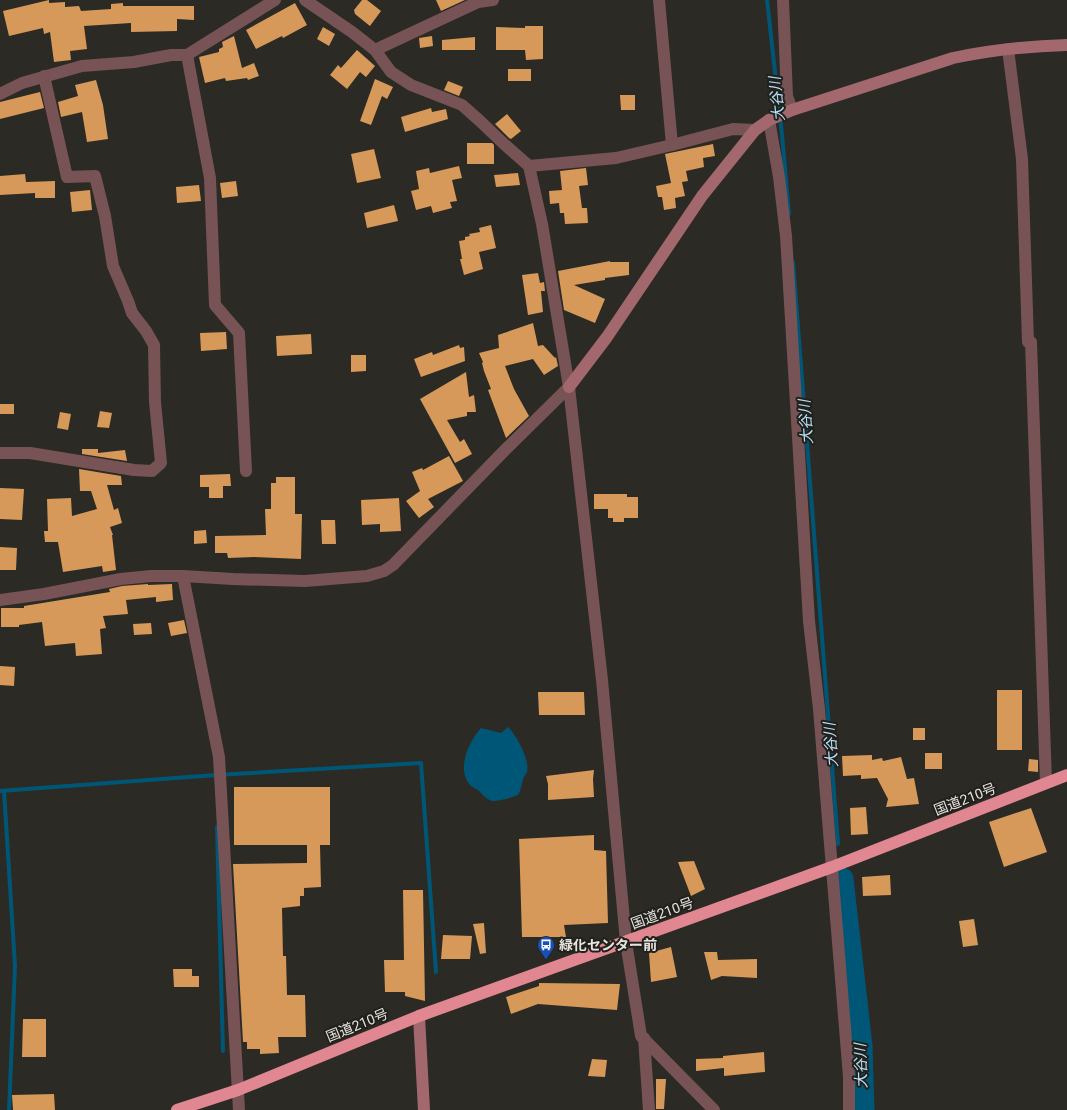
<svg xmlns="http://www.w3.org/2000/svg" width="1067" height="1110" viewBox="0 0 1067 1110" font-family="Roboto,'Noto Sans JP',sans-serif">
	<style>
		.water { fill: #005676 }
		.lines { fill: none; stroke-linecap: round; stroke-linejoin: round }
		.stream { stroke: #005676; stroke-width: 4 }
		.river { stroke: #005676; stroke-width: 23 }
		.building { fill: #d69959 }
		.street { stroke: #775356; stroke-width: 12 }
		.secondary { stroke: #a2686e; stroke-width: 12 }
		.highway { stroke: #e08791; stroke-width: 12 }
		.labels { text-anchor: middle; stroke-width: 4; stroke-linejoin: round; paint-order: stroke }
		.street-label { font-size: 14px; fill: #e5e4e0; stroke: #22201b }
		.poi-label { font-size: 14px; font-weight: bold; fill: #e5e4e0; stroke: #22201b; text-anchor: start }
		.water-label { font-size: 15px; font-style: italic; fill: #b6e1f9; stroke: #22201b }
	</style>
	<rect width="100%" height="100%" fill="#2c2a24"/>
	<path class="water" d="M508 727C517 736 530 760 527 772 526 775 523 777 523 780 521 786 521 790 518 795 510 798 501 801 493 801 487 800 482 794 478 790 475 788 472 787 470 785 456 769 469 741 481 728L501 733Z"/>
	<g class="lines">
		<g class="stream">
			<path d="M767 0 782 135 789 214"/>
			<path d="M793 262 838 844"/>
			<path d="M0 791 216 775 421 763 436 972"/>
			<path d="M4 791 15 966 9 1110"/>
			<path d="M217 827 223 1051"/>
		</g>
		<path class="river" d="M842 879 861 1046 863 1110"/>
	</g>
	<g class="building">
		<path d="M49 0V3L65 2V7L79 6 81 11 111 9V4L123 3V6H194V20L177 19V31L131 32V23L84 26 87 49 70 51 71 60 54 62 50 32 44 34 43 28 9 36 3 11Z"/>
		<path d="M362 0H367L381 11 370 26 355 14 354 10Z"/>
		<path d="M436 0H465L441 11Z"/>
		<path d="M295 3 307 25 283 38 282 36 256 49 246 30Z"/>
		<path d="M525 26H543V59L526 60 525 50H496V27L525 28Z"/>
		<path d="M323 27 335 34 329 46 317 39Z"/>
		<path d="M234 36 242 68 254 63 259 76 248 80 247 78 226 81 225 78 205 83 199 57 219 52V49L223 47 222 42Z"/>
		<path d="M432 36 433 46 420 48 419 38Z"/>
		<path d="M475 37V50H442V40Z"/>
		<path d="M357 50 375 66 366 77 360 72 347 89 330 75 338 65 341 68Z"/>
		<rect x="508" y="69" width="23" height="12"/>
		<path d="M375 79 393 87 387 99 382 96 371 125 360 121Z"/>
		<path d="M96 80 103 105 108 139 87 142 82 112 61 117 58 102 78 96 75 85Z"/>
		<path d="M448 81 463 87 459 96 444 90Z"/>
		<path d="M40 92 44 108 0 119V102Z"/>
		<path d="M620 95H635V110H621Z"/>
		<path d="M431 108 432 112 446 109 448 119 405 132 401 117Z"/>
		<path d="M507 114 521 131 511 139 509 138 495 124Z"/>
		<path d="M467 143H492L494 145V164H467Z"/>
		<path d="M713 144 715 156 703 158 704 167 686 171 688 181 682 182 685 196 675 198 676 208 664 210 662 197H658L656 186 671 183 665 154Z"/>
		<path d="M374 149 381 178 357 183 351 154Z"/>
		<path d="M459 166 462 178 452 180 457 201 450 202 452 208 433 213 431 206 416 210 411 191 419 189 416 171 429 168 430 173Z"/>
		<path d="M586 168 588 185 579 186 582 208H587L588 223 565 224 564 213H560L559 203 550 204 549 191 562 190 560 171Z"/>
		<path d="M518 173 520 185 496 187 494 175Z"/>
		<path d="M25 174 26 182 55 181V198H35V193L0 195V176Z"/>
		<path d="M236 181 238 196 222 198 220 183Z"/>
		<path d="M199 185 201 201 177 203 176 187Z"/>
		<path d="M90 190 92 210 72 212 70 192Z"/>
		<path d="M394 205 398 221 367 228 364 213Z"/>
		<path d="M491 225 496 248 479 252 483 269 464 275 460 259H462L459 241 465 240V237L470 236 469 234 480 232 479 228Z"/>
		<path d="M610 261V262H629V275L605 278V280L574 285 605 299 595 323 564 310 558 271Z"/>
		<path d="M538 273 540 283 544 282 545 291H541L543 312 528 315 522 275Z"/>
		<path d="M533 323 538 346 543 345 555 358 556 357 558 366 544 375 533 359 505 366 514 389 529 416 506 438 488 390 491 389 484 371 482 363 483 362 479 353 499 348 498 335Z"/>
		<path d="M226 332 227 349 201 351 200 333Z"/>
		<path d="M311 334 312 354 277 356 276 336Z"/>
		<path d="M459 345 460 348 464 347 465 361 421 377 414 359 432 352 433 355Z"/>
		<path d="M351 355H366V371L351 372Z"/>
		<path d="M466 372 469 397 474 395 476 412H467V416L447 420 460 442 464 439 472 454 455 463 420 399Z"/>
		<rect x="0" y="404" width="14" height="10"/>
		<path d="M100 411 112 413 109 428 97 427Z"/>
		<path d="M60 412 71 414 68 430 57 428Z"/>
		<path d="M82 449H98V453L125 450 127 461 82 454Z"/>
		<path d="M449 456 463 481 428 499 434 507 419 518 406 501 420 491 412 472 422 468 423 470Z"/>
		<path d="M79 469 121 476 122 485H107L114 510 118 508 122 523 110 527 113 535H112L116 570 103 572 102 566 63 572 58 542H45L44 531H48L47 499 71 498 72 516 97 509 91 491H80Z"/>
		<path d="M230 474 231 486H223V498H209V487H200V475Z"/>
		<path d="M276 477H295V514H302L301 559 254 557 228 558 227 553H215V536L266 535 265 509H271V483H276Z"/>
		<path d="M0 488 24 489 22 520 0 519Z"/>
		<path d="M594 494H627V497H638V518H624V522H613V518H608V509H594Z"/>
		<path d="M399 498 401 531 380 532V524L362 525 361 500Z"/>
		<path d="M321 520H335L336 544H322Z"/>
		<path d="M206 530 207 543 194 544V531Z"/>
		<path d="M0 547 17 548 16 570H0Z"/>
		<path d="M148 584V585L172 584 173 600 156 602V597L126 600 128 614 103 616 106 628 100 629 102 654 76 656 75 643 45 646 42 622 19 625V627H1V608H24V606L110 592 109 589 122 586Z"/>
		<path d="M184 620 187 633 171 636 168 623Z"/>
		<path d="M151 623 152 634 134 635 133 624Z"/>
		<path d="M0 666 15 667 14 686 0 685Z"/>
		<rect x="997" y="690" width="25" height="60"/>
		<path d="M538 692H584L585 715H539Z"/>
		<rect x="913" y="728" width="12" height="12"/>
		<rect x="925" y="753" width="17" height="16"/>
		<path d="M872 755V760L882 758 883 761 901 757 907 779 914 778 919 804 886 807 888 799 877 778 861 779V775L843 776 842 756Z"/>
		<path d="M1029 759 1038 760V772L1028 771Z"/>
		<path d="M594 770 593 779 594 797 548 800V784L546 776Z"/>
		<path d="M234 787H330V845H320L321 887 304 888V896H300V906L282 908 283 956H286L287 995H305L306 1037H278L279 1053 260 1054V1049H247V1042H243L233 864 307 863V845H234Z"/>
		<path d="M866 807 868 834 851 835 850 808Z"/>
		<path d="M1031 808 1047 852 1004 867 989 822Z"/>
		<path d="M594 835V850L606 851 608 923 564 925 566 937H522L519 839Z"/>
		<path d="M694 861 705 889 691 896 678 862Z"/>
		<path d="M890 875 891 895 863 896 862 877Z"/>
		<path d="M403 890H423L425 1001 405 996V992H385L384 960H404Z"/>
		<path d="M974 919 978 945 963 947 959 921Z"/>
		<path d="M484 923 486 953 480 954 473 924Z"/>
		<path d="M443 935 472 936 470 959H441Z"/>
		<path d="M671 947 677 977 651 982 649 953Z"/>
		<path d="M704 952H717L718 960 757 959V978L722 976 711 980Z"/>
		<path d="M173 969H192V976H199V987H174Z"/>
		<path d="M539 983 620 984 617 1010 538 1004 511 1014 506 997 539 986Z"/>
		<path d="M23 1019H46V1057H22Z"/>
		<path d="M764 1052 765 1072 724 1076V1068L696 1071V1059L723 1058V1056Z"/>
		<path d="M592 1059 607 1060 605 1077 588 1076Z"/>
		<path d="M656 1079H666L664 1109H656Z"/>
		<path d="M54 1094 55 1110H13L12 1095Z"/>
	</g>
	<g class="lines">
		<g class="street">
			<path d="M305 0 352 32 375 50 391 72 411 85 462 105 480 121 504 144 529 166 542 224 569 387 602 680 626 942 641 1036 714 1110"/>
			<path d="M659 0 672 145"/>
			<path d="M783 0 787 96 792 110"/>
			<path d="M1008 49 1022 159 1028 342H1031L1046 783"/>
			<path d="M375 50 478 2 493 0"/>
			<path d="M187 55 210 178 215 305 239 333 246 471"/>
			<path d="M0 94 22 83 82 66 134 62 171 55H187L275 0"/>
			<path d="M769 120 779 177 786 236 809 621 819 709 849 1077V1110"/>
			<path d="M529 166 616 158 672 145 733 129 755 130"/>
			<path d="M0 453H30L134 470 152 471 161 463 155 402 154 345 146 331 132 313 128 301 113 266 105 216 95 176 67 177 44 76"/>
			<path d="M183 576 219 757 239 1110"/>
			<path d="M0 600 44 594 121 579 151 576H183L233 579 305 581 367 576 384 571 393 565 505 450 569 387"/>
			<path d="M644 1038 649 1110"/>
		</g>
		<g class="secondary">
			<path d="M569 387 607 337 702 196 755 130 769 120 792 110 953 58C991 50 1028 46 1067 45"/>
			<path d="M419 1016 424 1110"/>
		</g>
		<path class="highway" d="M177 1110 238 1090 419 1016 832 867 1067 775"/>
	</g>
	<defs>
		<symbol id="bus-pin" viewBox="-11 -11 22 30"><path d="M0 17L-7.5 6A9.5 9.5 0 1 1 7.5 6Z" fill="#1a4fb4" stroke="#22201b"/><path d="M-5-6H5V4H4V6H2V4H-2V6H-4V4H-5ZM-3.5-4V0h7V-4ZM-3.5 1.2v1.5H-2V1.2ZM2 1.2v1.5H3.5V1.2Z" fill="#fff"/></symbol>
	</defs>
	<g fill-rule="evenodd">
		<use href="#bus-pin" x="536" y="935" width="20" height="27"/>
	</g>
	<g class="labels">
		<g class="street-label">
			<text transform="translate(965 799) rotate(-21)" y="5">国道210号</text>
			<text transform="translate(662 913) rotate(-20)" y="5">国道210号</text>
			<text transform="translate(357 1025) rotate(-22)" y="5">国道210号</text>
		</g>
		<g class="poi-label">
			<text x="559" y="950">緑化センター前</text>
		</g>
		<g class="water-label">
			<text transform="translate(777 99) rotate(-96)" y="5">大谷川</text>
			<text transform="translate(806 422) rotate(-94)" y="5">大谷川</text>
			<text transform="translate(831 745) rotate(-94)" y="5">大谷川</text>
			<text transform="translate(861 1066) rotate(-92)" y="5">大谷川</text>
		</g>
	</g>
</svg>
